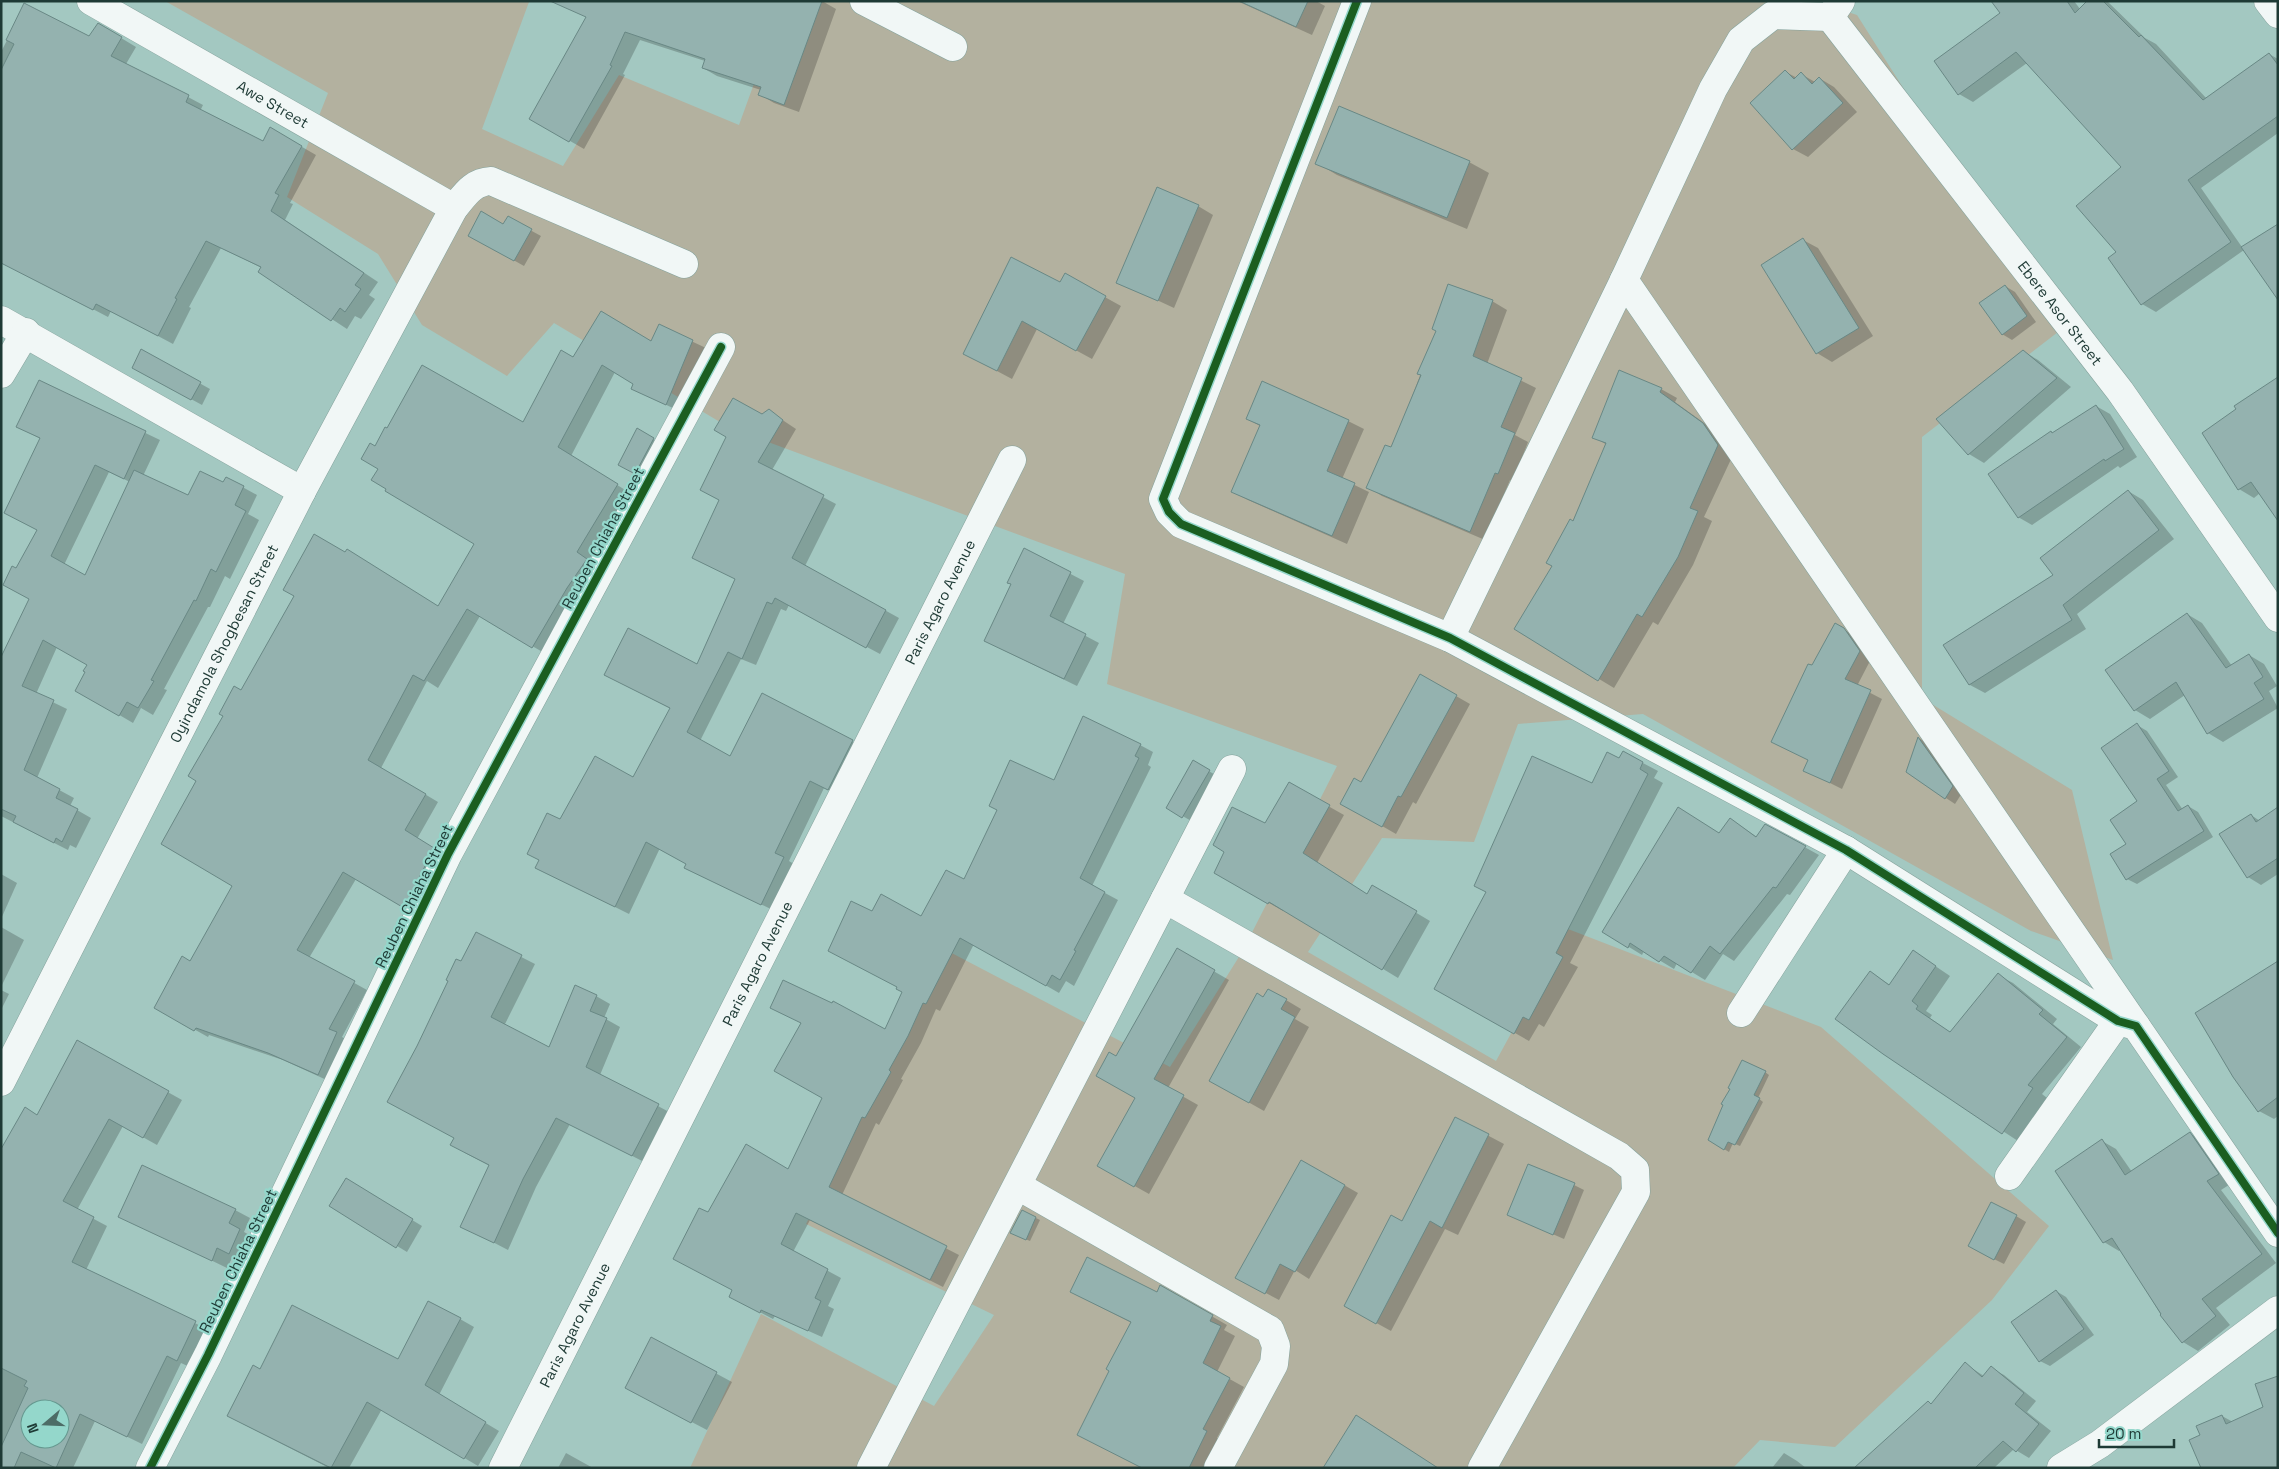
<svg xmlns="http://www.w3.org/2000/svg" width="2279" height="1469" viewBox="0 0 2279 1469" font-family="'Space Grotesk',sans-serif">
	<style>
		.green { fill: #b3b19f }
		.shadow { fill: #0003; fill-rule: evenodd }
		.building { fill: #94b2af; stroke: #698885; fill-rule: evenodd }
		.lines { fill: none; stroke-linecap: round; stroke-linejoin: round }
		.minor-casing { stroke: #84a29c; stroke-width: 29 }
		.minor { stroke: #f1f7f6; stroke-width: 28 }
		.cycleway-casing { stroke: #94d7cb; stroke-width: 11 }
		.cycleway { stroke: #1b5e20; stroke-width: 8 }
		.labels { text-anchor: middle; stroke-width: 4.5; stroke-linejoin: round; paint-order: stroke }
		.street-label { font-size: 15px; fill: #1e3a35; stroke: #94d7cb }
	</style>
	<rect width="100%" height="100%" fill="#a3c8c1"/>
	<path class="green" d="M165 1H527L529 2 482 129 563 166 619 75 739 125 784 1H1814L1857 15 2058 332 1922 437V698L2072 790 2113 960 2031 931 1643 714 1518 724 1474 842 1382 838 1308 952 1496 1061 1568 929 1821 1027 2049 1226 1992 1300 1835 1447 1760 1440 1733 1468H690L761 1314 934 1406 994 1315 806 1224 944 949 1170 1067 1242 952 1337 766 1107 684 1125 574 730 428 554 323 507 376 422 325 378 254 287 197 328 93Z"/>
	<g class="shadow">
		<path d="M793 1H822L836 9 799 112 774 103 759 94 761 90 717 76 703 68 705 61 640 40 623 74 625 75 584 149 530 118 588 17Z"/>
		<path d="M1237 1H1316L1325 6 1312 35Z"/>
		<path d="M2001 1H2074L2080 9 2088 1H2107L2145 38 2156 44 2207 99 2269 54 2278 59V133L2201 188 2244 250 2156 312 2142 304 2118 252 2123 167 2027 63 1973 102 1959 94 2001 13Z"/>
		<path d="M25 5 90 38 98 24 136 47 126 64 203 105 200 111 263 142 271 129 316 155 290 203 293 204 285 220 378 282 369 295 375 299 361 319 355 316 347 329 260 272 262 268 221 248 189 307 191 308 173 344 111 311 108 317 1 261V52Z"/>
		<path d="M1786 72 1797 78 1801 74 1815 82 1819 78 1834 87 1857 112 1808 157 1793 149Z"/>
		<path d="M1469 162 1489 173 1467 229 1337 175 1317 163Z"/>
		<path d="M1198 206 1213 215 1174 308 1118 282Z"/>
		<path d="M508 218 541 236 524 266 469 235 503 226Z"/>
		<path d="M1803 240 1818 248 1873 336 1832 362 1817 353Z"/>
		<path d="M1065 275 1121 306 1092 359 1037 329 1012 379 965 354 1060 284Z"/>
		<path d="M2005 286 2015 292 2036 322 2012 340 2002 334Z"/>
		<path d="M1492 301 1507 310 1487 364 1536 388 1515 435 1528 442 1513 481 1510 480 1485 540 1382 496 1368 487 1392 449 1437 331Z"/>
		<path d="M659 326 706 348 679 411 633 389 635 384 615 372 571 456 630 493 589 560 599 568 546 654 480 616 438 688 427 681 381 768 438 802 417 839 446 856 417 915 356 879 309 958 367 990 342 1037 349 1041 331 1082 283 1060 209 1035 208 1037 156 1008 190 962 234 885 198 781 242 691 439 607 475 544 387 488 379 469 375 447 524 424 574 358 652 343Z"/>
		<path d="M142 351 210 389 202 405 143 373Z"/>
		<path d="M2023 351 2038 360 2071 387 1984 463 1969 454 1938 419Z"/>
		<path d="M2278 378 2260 493 2254 498 2239 489Z"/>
		<path d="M39 382 160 440 143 476 188 497 224 484 226 478 257 495 248 514 259 520 230 579 225 576 210 607H208L164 689 167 690 153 715 141 708 133 723 77 690 89 665 57 647 36 694 67 709 37 778 74 798 70 806 91 818 76 848 70 845 68 850 1 816V660L30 600 17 570 38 530 6 513 41 439 18 427ZM109 472 130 482 86 577 64 565Z"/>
		<path d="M1661 389 1677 398 1675 402 1718 433 1733 455 1704 517 1712 521 1693 565 1658 625 1653 622 1614 688 1516 629 1553 565 1607 445 1594 437Z"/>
		<path d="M2096 406 2110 414 2137 457 2120 468 2118 466 2032 525 2018 517 2053 434Z"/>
		<path d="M769 411 796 429 772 470 836 504 805 566 899 618 880 654 789 605 786 611 781 609 756 665 741 659 700 741 731 758 763 694 866 749 842 797 824 788 789 861 797 866 775 911 699 875 687 864 660 848 629 914 537 868 561 821 633 779 671 709 619 682 698 665 736 579 762 415Z"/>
		<path d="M1247 419 1348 421 1364 429 1342 479 1369 492 1347 544 1248 500 1233 492 1260 426Z"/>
		<path d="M638 430 663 445 645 479 620 464Z"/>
		<path d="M2128 491 2143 500 2174 539 2077 614 2086 629 1985 693 1970 685 1945 645 2055 576Z"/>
		<path d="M1025 550 1084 581 1063 624 1099 643 1077 686 999 648 1012 584Z"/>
		<path d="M2187 614 2202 623 2232 666 2249 655 2264 664 2277 686 2269 691 2278 708 2223 742 2208 733 2185 695 2150 719 2135 710Z"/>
		<path d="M1835 625 1856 636 1871 659 1857 686 1882 699 1842 789 1804 770 1809 760 1812 667Z"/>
		<path d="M1456 696 1470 704 1416 804 1413 802 1396 834 1356 811Z"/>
		<path d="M2137 725 2147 731 2178 777 2166 785 2183 810 2188 806 2198 812 2213 837 2137 884 2127 879 2128 844 2139 802Z"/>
		<path d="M1919 738 1928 744 1962 793 1955 804 1907 772Z"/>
		<path d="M1140 745 1153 752 1148 765 1151 767 1092 886 1118 900 1074 986 1066 981 1059 993 974 944 940 1011 936 1009 921 1043 901 1079 903 1080 879 1125 876 1123 842 1195 959 1255 943 1287 810 1220 793 1252 841 1278 828 1306 834 1309 822 1337 775 1316 773 1319 744 1304 734 1290 708 1214 789 1170 824 1098 886 1031 904 992 872 912 921 917 964 881 1055 782Z"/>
		<path d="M1624 753 1658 771 1654 778 1663 783 1570 963 1578 967 1544 1027 1539 1024 1529 1041 1436 988 1592 784 1620 760Z"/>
		<path d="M1193 762 1219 777 1193 822 1167 807Z"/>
		<path d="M1289 784 1344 815 1317 863 1368 895 1373 887 1430 921 1398 978 1284 909 1283 911 1215 872 1266 825Z"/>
		<path d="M2278 808V874L2261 885 2248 877 2251 815 2260 821Z"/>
		<path d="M1730 819 1757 837 1766 826 1819 855 1790 895 1787 894 1734 961 1723 954 1705 980 1677 963 1674 969 1644 951 1642 955 1603 931 1719 834Z"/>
		<path d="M1 874 17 883 1 919Z"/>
		<path d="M1 927 24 940 1 987Z"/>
		<path d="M476 934 535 964 504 1026 550 1049 596 996 610 1004 604 1018 620 1027 600 1075 671 1113 646 1163 570 1124 536 1187 508 1250 462 1226 490 1166 465 1153 455 1138 462 963Z"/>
		<path d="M1177 950 1229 980 1168 1088 1198 1105 1149 1194 1099 1166 1136 1098 1116 1058Z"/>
		<path d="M1913 951 1950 976 1926 1011 1932 1015 1930 1018 1951 1033 1998 975 2013 983 2057 1019 2053 1024 2081 1047 2042 1094 2047 1098 2018 1141 1883 1053 1870 972 1890 985Z"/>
		<path d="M2278 963V1116L2274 1119 2259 1111Z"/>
		<path d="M1 990 9 994 1 1010Z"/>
		<path d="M1264 999 1286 1000 1301 1009 1295 1019 1309 1027 1264 1111 1211 1081Z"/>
		<path d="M78 1042 182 1100 157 1145 123 1126 77 1210 107 1226 86 1270 209 1330 192 1368 181 1363 142 1444 95 1421 73 1468H1V1167L38 1116ZM30 1409H60V1439H30Z"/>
		<path d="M1765 1072 1769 1075 1758 1098 1763 1102 1740 1146 1733 1143 1729 1152 1709 1140Z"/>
		<path d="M1455 1118 1504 1144 1458 1235 1445 1229 1391 1331 1360 1314 1403 1223Z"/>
		<path d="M2190 1133 2204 1142 2232 1183 2221 1190 2276 1263 2216 1308 2230 1325 2198 1351 2183 1342 2161 1315 2121 1249 2119 1251 2104 1242 2056 1171 2102 1141 2116 1149 2132 1172Z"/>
		<path d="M1302 1161 1358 1193 1309 1279 1295 1270 1279 1300 1251 1285Z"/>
		<path d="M346 1180 422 1226 407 1252 331 1206Z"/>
		<path d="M1574 1185 1584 1190 1564 1239 1509 1215Z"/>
		<path d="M235 1210 250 1218 244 1232 255 1238 244 1261 233 1256 227 1268 120 1216Z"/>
		<path d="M2016 1216 2026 1222 2004 1264 1980 1252Z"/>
		<path d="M1036 1218 1040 1220 1030 1241 1016 1235Z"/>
		<path d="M1161 1287 1227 1325 1224 1330 1235 1336 1217 1372 1244 1387 1217 1438 1221 1441 1208 1468H1143L1132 1323 1071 1292 1158 1294Z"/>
		<path d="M2056 1291 2066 1297 2094 1335 2050 1366 2040 1361Z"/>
		<path d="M460 1319 474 1327 439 1395 499 1431 478 1466 382 1409 349 1468H329L243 1424 261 1371 398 1361Z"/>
		<path d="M652 1339 732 1382 707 1430 642 1396Z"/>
		<path d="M1965 1364 1984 1376 1991 1368 2004 1375 2036 1401 2027 1412 2051 1431 2029 1458 2014 1449 1994 1468H1955L1932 1405Z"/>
		<path d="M2278 1377V1468L2201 1436 2222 1416 2233 1422 2265 1408Z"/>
		<path d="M566 1453 593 1468H558Z"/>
		<path d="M1784 1453 1797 1461 1806 1468H1772Z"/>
	</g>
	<g class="building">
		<path d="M550 1H822L784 105 758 95 761 87 702 68 705 59 625 32 610 65 612 66 569 142 529 119 586 17Z"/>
		<path d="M1239 1H1308L1296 27Z"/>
		<path d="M1991 1H2067L2075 13 2087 1H2103L2139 37 2141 35 2203 100 2269 53 2278 65V116L2188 180 2231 242 2141 305 2108 258 2116 252 2076 206 2121 167 2016 52 1958 95 1934 61 2000 13Z"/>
		<path d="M24 3 89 36 98 23 122 37 111 56 189 95 186 102 263 141 270 127 302 146 275 193 279 195 271 211 364 273 355 285 361 289 345 312 340 308 331 321 258 272 261 267 206 241 175 298 177 299 158 336 96 304 93 310 1 263V70L14 44 6 40Z"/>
		<path d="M1785 70 1794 79 1801 72 1812 84 1819 77 1843 103 1792 150 1750 103Z"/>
		<path d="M1339 106 1470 161 1447 218 1315 164Z"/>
		<path d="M1157 187 1199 205 1158 301 1116 283Z"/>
		<path d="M481 211 503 224 508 216 532 229 514 261 468 236Z"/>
		<path d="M2278 224V300L2241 247Z"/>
		<path d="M1803 238 1859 328 1816 354 1761 265Z"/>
		<path d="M1011 257 1060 282 1065 273 1106 296 1076 351 1022 321 997 371 963 354Z"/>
		<path d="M1448 284 1493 300 1473 356 1522 378 1501 427 1515 433 1498 474 1495 473 1470 532 1366 488 1385 445 1391 447 1421 375 1417 374 1436 331 1432 329Z"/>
		<path d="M2005 285 2027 316 2002 335 1979 303Z"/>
		<path d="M601 311 651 341 659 324 693 340 666 405 631 389 633 384 602 365 558 447 618 484 577 552 587 559 567 588 532 648 467 609 424 681 413 675 368 760 426 794 405 830 434 848 404 908 343 872 297 950 355 981 329 1029 337 1032 318 1075 268 1053 196 1028 194 1031 154 1008 182 956 190 961 232 886 161 844 196 781 188 776 223 716 219 714 234 686 241 690 294 596 283 590 314 534 345 552 347 549 438 606 474 544 385 491 386 489 371 480 378 469 361 459 370 443 375 446 385 427 387 428 422 365 523 422 561 350 573 357Z"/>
		<path d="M141 349 201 382 191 400 132 368Z"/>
		<path d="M2023 350 2057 378 1968 455 1936 419Z"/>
		<path d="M1619 370 1662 388 1660 392 1703 423 1718 445 1690 508 1698 511 1678 557 1642 617 1637 614 1598 681 1514 629 1552 566 1546 563 1570 519 1573 521 1606 443 1592 438Z"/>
		<path d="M2278 377V521L2251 482 2238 490 2202 433 2236 409 2234 406Z"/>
		<path d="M39 380 146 431 124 479 95 465 51 556 85 575 134 470 188 495 200 471 223 482 226 477 244 486 235 505 246 511 216 572 211 569 196 601 194 600 151 680 154 681 138 708 127 702 119 716 75 691 85 672 83 671 87 665 43 640 22 686 54 700 24 770 60 789 56 798 78 809 62 842 56 838 54 843 13 822 16 816 1 809V657L29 599 3 585 12 566 16 568 37 530 4 513 40 438 16 427Z"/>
		<path d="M1262 381 1349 420 1327 471 1355 483 1332 536 1231 492 1260 425 1246 419Z"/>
		<path d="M733 398 762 414 769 409 783 420 758 462 824 495 792 558 886 610 866 648 775 598 772 604 767 602 742 659 728 652 687 732 730 756 762 693 853 740 828 790 810 781 775 853 784 857 761 905 684 868 686 864 646 842 615 907 535 868 539 860 527 854 547 813 560 819 595 756 633 777 670 708 604 675 628 628 697 664 735 579 692 558 719 500 700 490 726 437 714 430Z"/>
		<path d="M2096 405 2124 449 2105 461 2104 459 2018 518 1988 474 2051 431 2052 433Z"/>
		<path d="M637 428 654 438 635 474 618 465Z"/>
		<path d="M2128 490 2159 530 2063 605 2072 620 1969 685 1943 645 2053 575 2040 558Z"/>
		<path d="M1024 548 1071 572 1050 616 1086 634 1064 679 984 641 1011 584 1007 583Z"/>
		<path d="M2187 613 2226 668 2249 654 2263 677 2254 683 2264 699 2207 734 2176 682 2134 711 2105 670Z"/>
		<path d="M1835 623 1844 628 1860 651 1845 679 1871 690 1830 783 1803 771 1808 760 1771 742 1808 664 1812 665Z"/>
		<path d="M1420 674 1457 695 1401 797 1398 796 1382 827 1340 804 1354 778 1361 782Z"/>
		<path d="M1083 716 1141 744 1135 756 1139 758 1080 878 1105 892 1074 950 1076 951 1060 980 1052 975 1046 986 960 938 926 1004 923 1003 908 1036 889 1070 891 1072 865 1118 862 1117 829 1187 947 1246 930 1280 796 1213 781 1244 828 1269 815 1298 821 1301 808 1331 761 1310 760 1313 729 1297 732 1290 673 1259 699 1208 708 1212 746 1144 788 1169 822 1098 774 1071 801 1023 770 1008 783 980 832 1003 833 1001 885 1029 902 992 896 989 897 987 828 951 851 901 872 911 881 894 921 916 946 870 964 879 997 810 989 806 1010 760 1054 780Z"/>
		<path d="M2137 723 2169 771 2157 779 2178 811 2188 805 2204 831 2126 880 2110 854 2126 844 2110 820 2137 801 2101 748Z"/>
		<path d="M1918 737 1953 786 1945 799 1906 772Z"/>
		<path d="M1623 751 1643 762 1640 769 1648 774 1556 953 1563 957 1529 1020 1523 1017 1514 1034 1434 989 1486 892 1474 886 1532 756 1592 783 1607 752 1619 758Z"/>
		<path d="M1193 760 1210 770 1182 818 1166 808Z"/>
		<path d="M1289 782 1330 805 1303 853 1367 894 1372 885 1417 911 1382 970 1269 902 1268 904 1214 873 1224 852 1213 845 1232 807 1265 823Z"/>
		<path d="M1678 807 1719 833 1730 818 1756 837 1765 824 1806 846 1776 888 1773 887 1720 954 1710 946 1691 973 1664 956 1659 962 1630 943 1628 948 1602 932Z"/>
		<path d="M2278 807V858L2247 878 2219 834 2251 814 2256 822Z"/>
		<path d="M476 932 522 955 491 1017 549 1047 575 985 597 995 590 1011 607 1018 586 1067 659 1104 632 1156 556 1118 523 1179 494 1243 460 1227 489 1165 450 1145 454 1138 387 1102 417 1046 448 981 446 980 456 959 461 961Z"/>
		<path d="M1177 948 1215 970 1154 1079 1184 1095 1134 1187 1097 1166 1135 1098 1096 1076 1109 1052 1116 1056Z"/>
		<path d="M1913 950 1936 966 1912 1001 1918 1006 1916 1009 1950 1032 1998 973 2043 1010 2039 1014 2067 1037 2028 1085 2033 1088 2002 1134 1883 1054 1835 1019 1870 971 1889 985Z"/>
		<path d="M2278 961V1097L2258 1112 2233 1077 2195 1013Z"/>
		<path d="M1268 989 1287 999 1281 1009 1295 1017 1249 1103 1209 1081 1257 993 1263 997Z"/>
		<path d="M77 1040 169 1091 143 1138 109 1119 63 1201 94 1217 72 1262 196 1321 177 1361 167 1356 127 1437 80 1414 56 1468 21 1452 14 1468H1V1447L28 1388 24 1386 27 1381 1 1368V1149L25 1107 37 1115ZM30 1409H60V1439H30Z"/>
		<path d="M1742 1060 1766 1071 1754 1095 1760 1098 1735 1145 1728 1142 1724 1150 1708 1140 1723 1105 1721 1104 1730 1089 1728 1088Z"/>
		<path d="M1455 1117 1489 1134 1442 1228 1430 1221 1376 1324 1344 1306 1391 1215 1402 1221Z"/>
		<path d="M2190 1132 2219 1174 2207 1181 2262 1254 2202 1299 2216 1316 2182 1343 2160 1315 2161 1314 2112 1238 2103 1243 2055 1171 2102 1139 2125 1175Z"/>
		<path d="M1301 1160 1345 1185 1295 1272 1280 1264 1265 1294 1235 1278Z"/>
		<path d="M1528 1164 1575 1183 1553 1235 1507 1215Z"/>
		<path d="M142 1165 236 1209 229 1223 240 1229 229 1254 217 1248 212 1261 118 1217Z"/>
		<path d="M346 1178 413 1219 396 1248 329 1206Z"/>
		<path d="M1991 1202 2017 1215 1994 1260 1968 1246Z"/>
		<path d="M1022 1210 1036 1217 1026 1240 1010 1233Z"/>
		<path d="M1087 1257 1157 1292 1160 1285 1213 1315 1210 1321 1221 1326 1203 1363 1230 1378 1203 1429 1207 1431 1189 1468H1142L1077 1435 1109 1371 1106 1369 1131 1322 1070 1292Z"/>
		<path d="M2056 1290 2084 1329 2039 1362 2011 1322Z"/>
		<path d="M428 1301 461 1318 425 1385 486 1422 464 1459 367 1402 331 1468 227 1416 253 1365 260 1369 292 1305 398 1359Z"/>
		<path d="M651 1337 717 1372 691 1423 625 1388Z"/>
		<path d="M1965 1362 1982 1377 1991 1366 2024 1393 2015 1404 2039 1424 2016 1452 2003 1441 1975 1468H1854L1928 1401 1931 1404Z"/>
		<path d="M2278 1376V1468H2201L2189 1440 2200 1435 2196 1426 2222 1415 2226 1424 2263 1407 2255 1384Z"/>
		<path d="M1356 1415 1438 1468H1323Z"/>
	</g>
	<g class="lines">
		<defs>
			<g id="minor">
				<path id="s1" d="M91 1 454 208"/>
				<path d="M864 1 953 47"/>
				<path d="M1357 1 1163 499 1169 512 1181 524 1450 638 1846 850 2118 1021 2136 1026 2278 1233"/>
				<path d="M2268 1 2278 14"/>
				<path id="s2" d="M1830 17 2120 391 2278 618"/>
				<path d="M1624 280 2136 1026"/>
				<path d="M1 320 302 491"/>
				<path d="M1 374 26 332"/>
				<path d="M1450 638 1624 280 1713 89 1741 40 1773 15 1830 17 1841 1"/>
				<path d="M1165 899 1619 1156 1635 1170 1636 1192 1482 1468"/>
				<path d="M1741 1013 1846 850"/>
				<path id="s3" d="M1 1082 302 491 454 208C465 195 472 182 491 181L684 264"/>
				<path d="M2009 1176 2118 1021"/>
				<path d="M1018 1186 1270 1330 1276 1346 1274 1364 1218 1468"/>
				<path d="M150 1468 208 1355 448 854 721 347"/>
				<path id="s4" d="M503 1468 1012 460"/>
				<path d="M871 1468 1232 769"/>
				<path d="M2061 1468 2100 1444 2278 1310"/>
			</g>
		</defs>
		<use href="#minor" class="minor-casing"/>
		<use href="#minor" class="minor"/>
		<defs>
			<g id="cycleway">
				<path d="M1357 1 1163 499 1169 512 1181 524 1450 638 1846 850 2118 1021 2136 1026 2278 1233"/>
				<path d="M150 1468 208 1355 448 854 721 347"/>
			</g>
		</defs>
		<use href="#cycleway" class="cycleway-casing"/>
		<use href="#cycleway" class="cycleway"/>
	</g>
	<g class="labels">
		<g class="street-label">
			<text dy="5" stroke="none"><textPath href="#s1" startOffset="209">Awe Street</textPath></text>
			<text dy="5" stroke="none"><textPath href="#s2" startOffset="375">Ebere Asor Street</textPath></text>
			<text transform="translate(603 538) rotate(-62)" y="5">Reuben Chiaha Street</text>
			<text dy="5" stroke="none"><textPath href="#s4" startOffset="970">Paris Agaro Avenue</textPath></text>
			<text dy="5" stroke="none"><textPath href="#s3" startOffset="492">Oyindamola Shogbesan Street</textPath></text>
			<text transform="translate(414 896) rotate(-64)" y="5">Reuben Chiaha Street</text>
			<text dy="5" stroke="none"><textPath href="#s4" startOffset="565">Paris Agaro Avenue</textPath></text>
			<text transform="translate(238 1261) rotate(-64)" y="5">Reuben Chiaha Street</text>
			<text dy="5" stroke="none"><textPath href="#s4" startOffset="160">Paris Agaro Avenue</textPath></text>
		</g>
	</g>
	<rect width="2279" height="1469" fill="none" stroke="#1e3a35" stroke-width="5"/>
	<g transform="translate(45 1424) rotate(251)"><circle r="24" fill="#94d7cb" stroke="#65988f"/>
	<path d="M0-4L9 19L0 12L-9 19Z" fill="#4d6c66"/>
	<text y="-8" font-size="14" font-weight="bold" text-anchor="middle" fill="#1e3a35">N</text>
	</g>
	<path d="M2099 1439v8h75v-8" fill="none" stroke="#1e3a35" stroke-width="2.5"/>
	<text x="2106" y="1439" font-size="15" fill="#1e3a35" stroke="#94d7cb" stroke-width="4" paint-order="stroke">20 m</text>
</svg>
